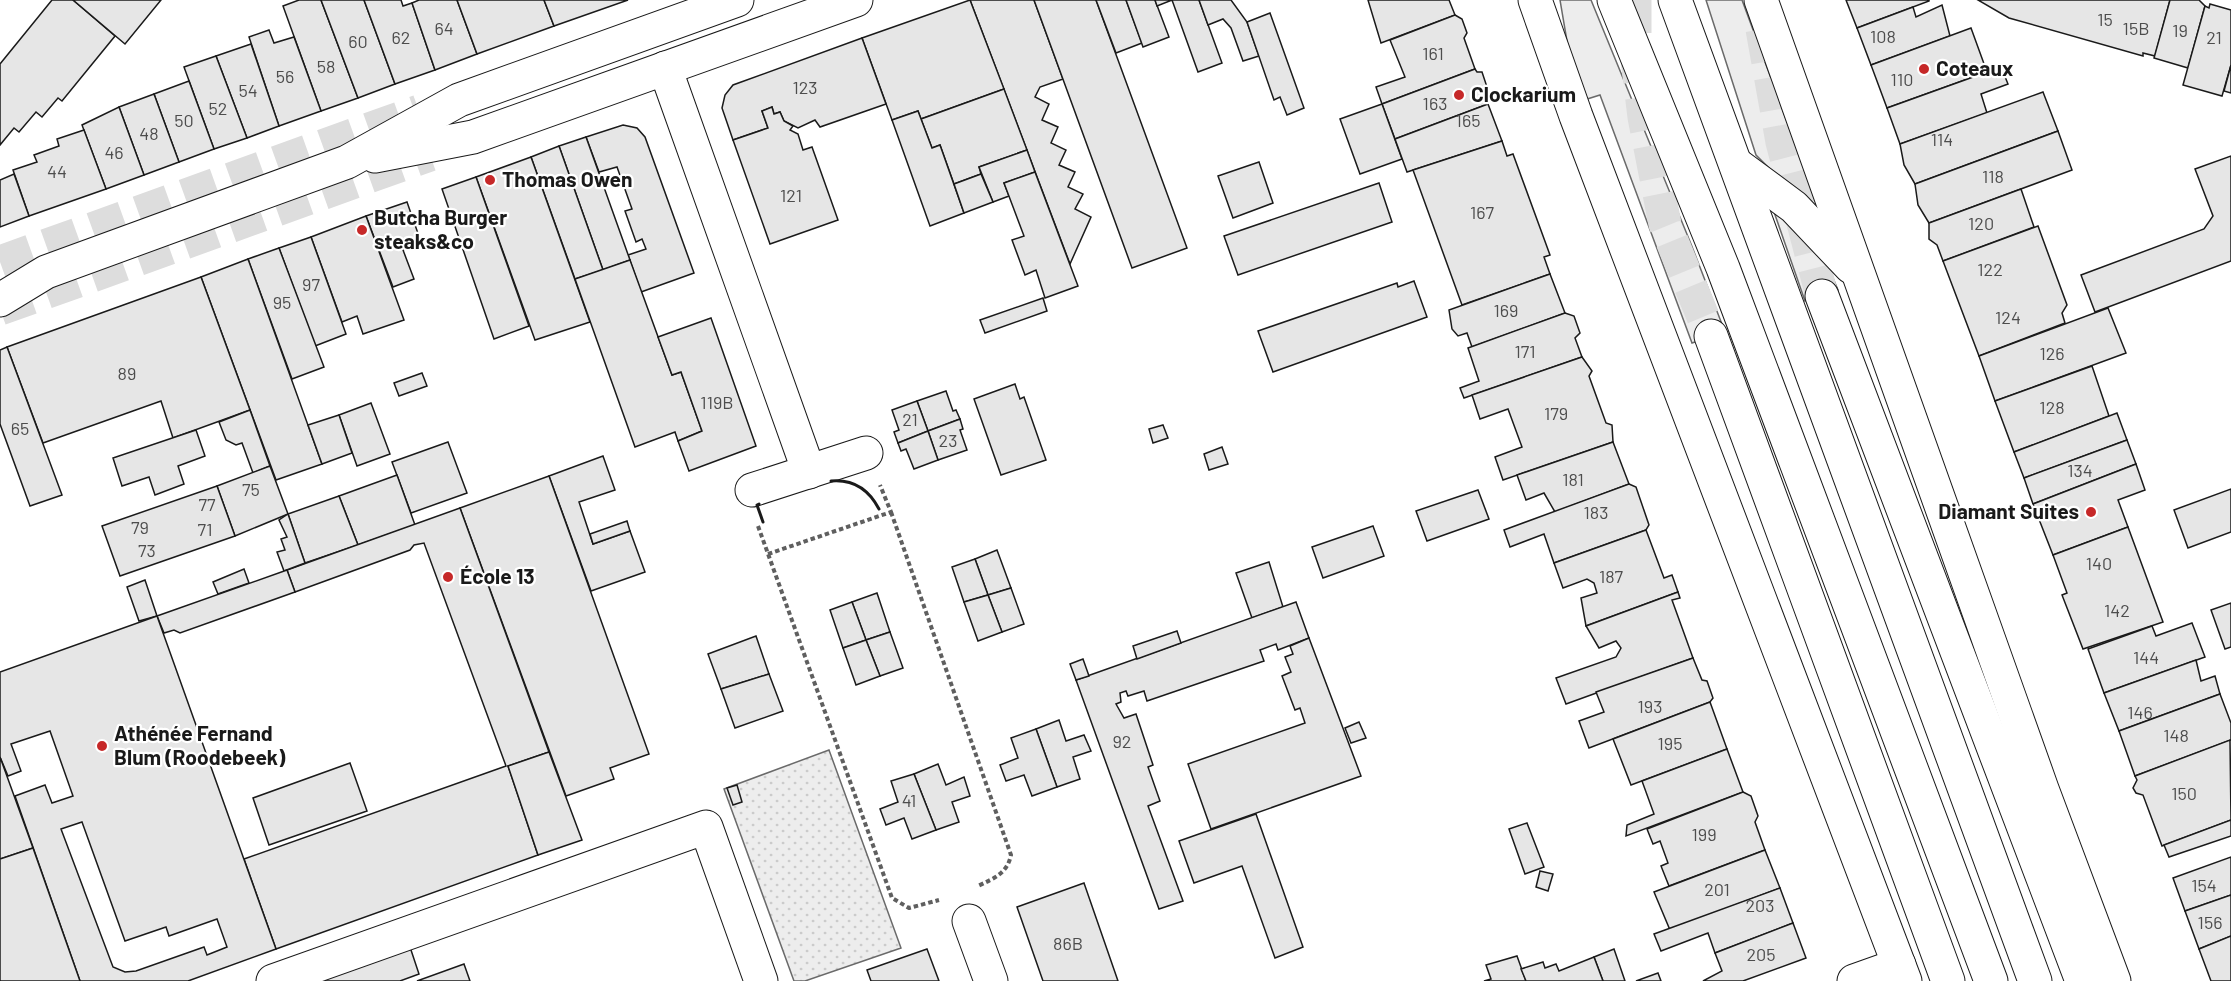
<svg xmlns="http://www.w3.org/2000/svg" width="2231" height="981" viewBox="0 0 2231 981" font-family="Barlow,sans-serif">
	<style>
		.built { fill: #ededed; stroke: #6a6a6a; stroke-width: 1.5 }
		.garden { fill: url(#garden-dots); stroke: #6a6a6a; stroke-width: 1.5 }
		.building { fill: #e6e6e6; stroke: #1a1a1a; stroke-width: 1.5; fill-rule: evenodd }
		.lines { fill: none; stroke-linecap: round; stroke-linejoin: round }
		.highway-tunnel { stroke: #ddd; stroke-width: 33; stroke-dasharray: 33 16; stroke-linecap: butt }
		.minor-casing { stroke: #1a1a1a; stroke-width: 35 }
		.major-casing { stroke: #1a1a1a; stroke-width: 35 }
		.highway-casing { stroke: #1a1a1a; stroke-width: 35 }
		.path { stroke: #5f5f5f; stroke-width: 4; stroke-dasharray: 4.5 3; stroke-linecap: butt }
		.minor { stroke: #fff; stroke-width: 33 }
		.major { stroke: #fff; stroke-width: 33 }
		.highway { stroke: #fff; stroke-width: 33 }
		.wall { stroke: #1a1a1a; stroke-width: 3 }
		.poi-dot { fill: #c62828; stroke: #fff; stroke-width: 2 }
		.labels { text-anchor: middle; stroke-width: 4.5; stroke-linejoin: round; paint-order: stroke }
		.number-label { font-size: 18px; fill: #4d4d4d }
		.poi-label { font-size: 21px; font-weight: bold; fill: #1a1a1a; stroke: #fff; text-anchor: start }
	</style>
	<defs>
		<pattern id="garden-dots" width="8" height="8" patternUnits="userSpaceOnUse" patternTransform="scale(1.5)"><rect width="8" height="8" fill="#ededed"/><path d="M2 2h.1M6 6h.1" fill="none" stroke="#cbcbcb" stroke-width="1.8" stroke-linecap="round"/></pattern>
	</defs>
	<rect width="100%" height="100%" fill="#fff"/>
	<g class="built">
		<path d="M1560 0H1591L1691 244 1725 332 1692 343 1600 95 1584 100 1568 47Z"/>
		<path d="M1706 0H1742L1819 208 1812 211 1756 155Z"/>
		<path d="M1773 209 1828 266 1838 290 1805 301Z"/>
	</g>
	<path class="garden" d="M829 750 901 948 805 981H794L724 789Z"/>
	<g class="building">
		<path d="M52 0H73L115 36 62 101 58 98 42 117 36 112 19 132 14 128 0 145V64Z"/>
		<path d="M73 0H161L125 44Z"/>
		<path d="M299 0H321L358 98 321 111 283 6Z"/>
		<path d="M321 0H364L395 84 358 98Z"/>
		<path d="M364 0H401L403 6 412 3 435 70 395 84Z"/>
		<path d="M419 0H457L477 54 435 70 412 3Z"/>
		<path d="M457 0H544L554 26 477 54Z"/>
		<path d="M544 0H628L554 26Z"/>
		<path d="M970 0H1034L1063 79 1040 87 1035 97 1049 104 1042 120 1058 127 1051 143 1066 150 1059 165 1075 172 1068 187 1083 194 1075 209 1091 217 1070 264Z"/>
		<path d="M970 0 1004 89 921 119 918 111 892 120 862 38Z"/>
		<path d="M1034 0H1096L1187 248 1132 268Z"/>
		<path d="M1096 0H1126L1142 43 1116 53Z"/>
		<path d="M1126 0H1155L1169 37 1143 47Z"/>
		<path d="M1155 0H1199L1222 63 1198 72 1172 0 1157 6Z"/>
		<path d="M1199 0H1231L1247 22 1259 56 1243 61 1231 28 1223 19 1208 25Z"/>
		<path d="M1368 0H1449L1455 15 1381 43Z"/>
		<path d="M1846 0H1929V1L1857 28Z"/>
		<path d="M1978 0H2170L2155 56 2143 53V56L2009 18Z"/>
		<path d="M2170 0H2199L2205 6 2188 68 2154 58Z"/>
		<path d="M2210 4 2231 10V65L2222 96 2183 85 2205 6 2209 8Z"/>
		<path d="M1942 5 1950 36 1871 65 1857 28 1913 7 1916 17Z"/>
		<path d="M1270 13 1304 108 1287 115 1280 97 1274 100 1247 22Z"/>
		<path d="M1455 15 1462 19 1467 33 1464 38 1475 69 1382 104 1376 87 1405 77 1390 40Z"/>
		<path d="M1971 28 1987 72 1887 108 1871 65Z"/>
		<path d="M269 30 274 43 294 37 321 111 279 126 249 37Z"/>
		<path d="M862 38 886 104 820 127 815 120 798 128 784 121 780 112 774 114 772 107 762 111 768 128 733 140 722 108 725 95 733 85Z"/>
		<path d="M251 44 279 126 247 138 216 56Z"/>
		<path d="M216 56 247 138 214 149 184 67Z"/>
		<path d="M2231 65V93L2224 91Z"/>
		<path d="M2001 67 2008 84 1981 94 1987 113 1900 144 1887 108Z"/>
		<path d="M1475 69 1477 72H1482L1487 87 1484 91 1488 104 1395 139 1382 104Z"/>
		<path d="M189 81 214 149 179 162 154 94Z"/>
		<path d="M1004 89 1027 150 979 167 981 174 954 184 940 145 932 148 921 119Z"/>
		<path d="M2043 92 2058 131 1915 184 1904 165 1900 144Z"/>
		<path d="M154 94 179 162 144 175 119 107Z"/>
		<path d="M1382 104 1402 159 1360 174 1340 119Z"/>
		<path d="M1488 104 1502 141 1407 172 1395 139Z"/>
		<path d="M119 107 144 175 106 189 82 125Z"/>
		<path d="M772 107 774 114 780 112 784 121 793 126 790 130 798 134 803 150 812 147 838 220 770 244 733 140 768 128 762 111Z"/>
		<path d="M918 111 932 148 940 145 964 213 930 226 892 120Z"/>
		<path d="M623 125 637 128 645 137 694 273 641 292 628 255 646 249 642 239 636 242 625 211 632 209 617 167 599 172 586 137Z"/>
		<path d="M84 130 106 189 29 216 13 170 37 162 34 155 59 146 57 139Z"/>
		<path d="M2058 131 2072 170 1929 223 1918 205 1915 184Z"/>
		<path d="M586 137 630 260 603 270 559 146Z"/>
		<path d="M1502 141 1507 156 1513 154 1550 255 1544 257 1550 274 1462 305 1413 170Z"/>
		<path d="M559 146 603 270 575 279 531 157Z"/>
		<path d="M1027 150 1035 172 1004 183 1009 196 993 202 979 167Z"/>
		<path d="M2231 156V261L2095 312 2081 275 2204 229 2213 216 2195 169Z"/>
		<path d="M531 157 590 322 535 340 476 177Z"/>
		<path d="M1259 162 1273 203 1233 218 1218 176Z"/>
		<path d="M1035 172 1078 286 1045 298 1036 270 1025 275 1012 240 1024 236 1004 183Z"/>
		<path d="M14 174 29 216 0 227V180Z"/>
		<path d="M981 174 993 202 964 213 954 184Z"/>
		<path d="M476 177 529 326 494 339 442 189Z"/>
		<path d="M1379 183 1392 222 1238 275 1224 236Z"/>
		<path d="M2021 189 2034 227 1943 261 1937 245 1929 239V223Z"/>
		<path d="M407 202 421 242 403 250 414 279 393 287 366 216Z"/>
		<path d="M366 216 404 320 363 334 357 316 342 322 311 237Z"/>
		<path d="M2038 226 2067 305 2062 313 2065 323 1979 356 1943 261Z"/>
		<path d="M311 237 346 334 315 346 279 248Z"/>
		<path d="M279 248 324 367 292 379 248 259Z"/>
		<path d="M248 259 322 464 276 480 201 277Z"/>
		<path d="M630 260 672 375 681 372 702 431 678 441 675 432 635 447 575 279Z"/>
		<path d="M1550 274 1565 313 1472 347 1467 333 1458 336 1452 329 1449 310Z"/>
		<path d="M201 277 250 410 173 438 161 401 43 443 7 347Z"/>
		<path d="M1414 281 1427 317 1273 372 1258 331 1397 283 1398 287Z"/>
		<path d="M1043 298 1047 311 985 333 980 320Z"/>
		<path d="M2108 308 2126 353 1995 401 1979 356Z"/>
		<path d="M1565 313 1574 316 1580 333 1575 338 1582 357 1464 398 1460 388 1479 381 1468 348Z"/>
		<path d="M711 318 756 446 689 471 678 441 702 431 681 372 672 375 658 337Z"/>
		<path d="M7 347 62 495 30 506 0 424V350Z"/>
		<path d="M1582 357 1592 371 1589 376 1606 423 1612 425 1613 442 1503 480 1495 457 1522 447 1508 409 1480 419 1472 395Z"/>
		<path d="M2092 366 2109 416 2014 452 1995 401Z"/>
		<path d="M422 373 427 386 399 396 394 383Z"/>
		<path d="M1015 384 1020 399 1024 397 1046 460 1001 475 974 399Z"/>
		<path d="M946 391 953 411 956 410 960 419 928 431 917 401Z"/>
		<path d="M917 401 928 431 898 443 894 432 899 430 892 410Z"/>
		<path d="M371 403 390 454 357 466 339 415Z"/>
		<path d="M250 410 270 466 253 473 242 443 236 445 226 440 219 422Z"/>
		<path d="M2117 413 2127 440 2024 478 2014 452Z"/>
		<path d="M339 415 352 453 322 464 308 425Z"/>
		<path d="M960 419 963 429 960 430 967 450 938 460 928 431Z"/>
		<path d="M1163 425 1168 438 1153 443 1149 429Z"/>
		<path d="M196 430 205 456 178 466 184 484 155 495 149 477 122 486 113 458Z"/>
		<path d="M928 431 938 460 914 469 906 449 901 451 898 443Z"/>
		<path d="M2127 440 2136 464 2033 504 2024 478Z"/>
		<path d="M448 442 467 493 411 513 392 462Z"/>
		<path d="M1613 442 1629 484 1555 512 1544 493 1526 500 1517 475Z"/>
		<path d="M1222 447 1228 464 1209 470 1204 454Z"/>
		<path d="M603 456 615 490 579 502 593 544 630 531 645 572 591 591 549 476Z"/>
		<path d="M2136 464 2145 490 2118 500 2128 527 2053 555 2033 504Z"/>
		<path d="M270 466 288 514 235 536 217 486Z"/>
		<path d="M397 475 415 525 358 545 339 496Z"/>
		<path d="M549 476 649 754 610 768 614 779 566 796 460 508Z"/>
		<path d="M1629 484 1636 487 1649 525 1646 530 1554 563 1544 534 1510 547 1504 530Z"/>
		<path d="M217 486 235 536 120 576 102 526Z"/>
		<path d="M2231 489V532L2188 548 2174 510Z"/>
		<path d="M1478 490 1489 519 1427 541 1416 511Z"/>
		<path d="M339 496 358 545 305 563 288 514Z"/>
		<path d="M460 508 549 752 508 766 538 855 276 949 244 859 506 766 424 543 414 545 410 550 295 592 287 570Z"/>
		<path d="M288 514 305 563 284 571 277 552 285 550 281 539 287 537 279 520Z"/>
		<path d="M627 521 630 531 593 544 590 534Z"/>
		<path d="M1373 526 1384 556 1323 578 1312 547Z"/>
		<path d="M2128 527 2163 622 2083 649 2062 595 2067 593 2053 555Z"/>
		<path d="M1646 530 1664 578 1672 575 1678 592 1586 626 1581 598 1597 593 1594 583 1587 579 1563 588 1554 563Z"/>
		<path d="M997 550 1011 588 988 595 975 559Z"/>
		<path d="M975 559 988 595 964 602 952 567Z"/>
		<path d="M1269 562 1283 607 1252 618 1236 573Z"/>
		<path d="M244 569 249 583 218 594 213 582Z"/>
		<path d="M287 570 295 592 180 633 174 630 164 633 157 616Z"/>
		<path d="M145 580 157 616 139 621 127 587Z"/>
		<path d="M1011 588 1024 624 1002 632 988 595Z"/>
		<path d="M1678 592 1680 598 1672 600 1693 658 1566 704 1556 678 1616 657 1621 648 1616 641 1599 648 1586 626Z"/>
		<path d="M877 593 890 632 866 640 852 602Z"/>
		<path d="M988 595 1002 632 978 641 964 602Z"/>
		<path d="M852 602 866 640 843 648 830 610Z"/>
		<path d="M1296 602 1309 638 1278 650 1276 644 1260 650 1264 661 1147 701 1144 691 1128 696 1126 691 1120 693 1121 702 1116 704 1124 718 1136 714 1153 765 1148 767 1160 801 1148 806 1183 901 1159 909 1076 680Z"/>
		<path d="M2231 603V647L2225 649 2211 610Z"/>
		<path d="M157 616 276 949 188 981H80L15 796 45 785 52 803 73 796 50 731 11 744 21 771 8 776 0 757V672ZM82 822 125 941 166 927 169 936 217 919 227 947 207 955 204 947 136 971 125 972 113 967 61 829Z"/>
		<path d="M2192 623 2205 657 2104 693 2088 649 2152 626 2156 636Z"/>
		<path d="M1177 631 1181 643 1137 659 1133 646Z"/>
		<path d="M890 632 903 668 880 676 866 640Z"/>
		<path d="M756 636 769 674 721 689 708 654Z"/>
		<path d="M1309 638 1361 776 1211 829 1188 764 1305 723 1300 708 1295 710 1282 676 1291 672 1285 657 1293 654 1290 646Z"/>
		<path d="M866 640 880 676 856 685 843 648Z"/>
		<path d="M1693 658 1702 680 1707 681 1713 698 1710 702 1589 748 1579 721 1604 712 1596 692Z"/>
		<path d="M1083 659 1089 676 1076 680 1070 664Z"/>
		<path d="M2196 660 2201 681 2215 676 2220 694 2119 731 2104 693Z"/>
		<path d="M769 674 783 711 735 728 721 689Z"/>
		<path d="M2220 694 2231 723V740L2135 776 2119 731Z"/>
		<path d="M1710 702 1727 749 1631 785 1613 739Z"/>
		<path d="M1059 720 1066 741 1084 735 1091 751 1073 757 1080 779 1057 787 1036 729Z"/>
		<path d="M1359 722 1366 738 1351 743 1345 728Z"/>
		<path d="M1036 729 1057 787 1032 796 1024 775 1006 781 1000 765 1018 758 1011 738Z"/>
		<path d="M2230 740 2231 820 2162 846 2143 795 2136 793 2133 788 2137 780 2135 776Z"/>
		<path d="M1727 749 1743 792 1626 836 1627 825 1654 814 1642 781Z"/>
		<path d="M549 752 582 840 538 855 508 766Z"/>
		<path d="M0 757 33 848 0 859Z"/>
		<path d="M350 763 367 811 269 845 253 798Z"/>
		<path d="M938 764 946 785 964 777 970 796 952 802 959 822 936 830 914 774Z"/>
		<path d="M914 774 936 830 912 839 904 818 886 825 880 809 898 802 891 781Z"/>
		<path d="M737 785 742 802 733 805 727 788Z"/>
		<path d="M1743 792 1751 796 1758 816 1755 822 1765 850 1669 886 1661 866 1668 863 1660 841 1653 844 1647 829Z"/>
		<path d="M1256 814 1303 947 1275 958 1242 866 1194 883 1179 841Z"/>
		<path d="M2231 820V836L2169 857 2164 845Z"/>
		<path d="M1527 823 1544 867 1525 874 1509 829Z"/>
		<path d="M33 848 80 981H0V859Z"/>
		<path d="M1765 850 1780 888 1670 930 1654 892Z"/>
		<path d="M2231 857V895L2185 911 2173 878Z"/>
		<path d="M1540 871 1553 874 1548 891 1536 887Z"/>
		<path d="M1084 883 1118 981H1043L1017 907Z"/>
		<path d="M1780 888 1793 923 1715 953 1708 933 1661 951 1654 934Z"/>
		<path d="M2231 895V936L2199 949 2185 911Z"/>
		<path d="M1793 923 1806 958 1743 981H1703L1722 971 1715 953Z"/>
		<path d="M2231 936V981H2211L2199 949Z"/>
		<path d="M410 947 419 974 400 981H316Z"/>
		<path d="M927 949 939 981H871L867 970Z"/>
		<path d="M1614 949 1625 981H1603L1594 957Z"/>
		<path d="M1517 956 1526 981H1484L1491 979 1486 965Z"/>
		<path d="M1594 957 1603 981H1526L1521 969 1543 962 1545 968 1556 964 1559 971Z"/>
		<path d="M464 964 470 981H417Z"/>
		<path d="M1658 973 1661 981H1636Z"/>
	</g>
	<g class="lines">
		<g class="highway-tunnel">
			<path d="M1635 0V43L1644 117 1665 224 1711 336"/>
			<path d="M1762 29 1782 142 1822 296"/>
			<path d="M0 262 419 111"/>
			<path d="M0 309 430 155"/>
		</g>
		<defs>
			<g id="minor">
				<path d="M1535 0 1576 116 1905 981"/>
				<path d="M1761 0 2042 789 2114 981"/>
				<path d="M665 68 809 472"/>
				<path d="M1736 164 1794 207 1851 267"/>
				<path d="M752 490 866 453"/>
				<path d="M969 921 991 981"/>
				<path d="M273 981 706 827 761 981"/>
				<path d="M1854 981 1899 965"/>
			</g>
			<g id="major">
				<path d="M1614 0 1723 268 1991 981"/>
				<path d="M1675 0 2035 981"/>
				<path d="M375 156 473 137 856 0"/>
				<path d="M0 300 46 272 347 162 459 100 737 0"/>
			</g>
			<g id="highway">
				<path d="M1822 296 2082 981"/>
				<path d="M1711 336 1948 981"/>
			</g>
		</defs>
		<use href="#minor" class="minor-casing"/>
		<use href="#major" class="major-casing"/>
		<use href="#highway" class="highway-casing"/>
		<g class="path">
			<path d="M891 512 1011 855C1007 874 994 878 978 886"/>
			<path d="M758 526 892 898 909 908 939 900"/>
			<path d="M768 554 891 512 880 485"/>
		</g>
		<use href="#minor" class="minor"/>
		<use href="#major" class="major"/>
		<use href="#highway" class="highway"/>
		<g class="wall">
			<path d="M831 481C853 479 869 490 879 509"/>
			<path d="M759 504 757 505 763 522"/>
		</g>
	</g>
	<g class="poi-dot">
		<circle cx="1924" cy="69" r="6"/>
		<circle cx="1459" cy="95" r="6"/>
		<circle cx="490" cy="180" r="6"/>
		<circle cx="362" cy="230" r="6"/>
		<circle cx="2091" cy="512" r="6"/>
		<circle cx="448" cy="577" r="6"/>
		<circle cx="102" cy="746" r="6"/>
	</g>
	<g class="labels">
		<g class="number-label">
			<text x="2105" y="26">15</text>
			<text x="444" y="35">64</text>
			<text x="2136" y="35">15B</text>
			<text x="2180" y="37">19</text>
			<text x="1883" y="43">108</text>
			<text x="401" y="44">62</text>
			<text x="2214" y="44">21</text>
			<text x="358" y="48">60</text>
			<text x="1433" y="60">161</text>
			<text x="326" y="73">58</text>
			<text x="285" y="83">56</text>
			<text x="1902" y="86">110</text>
			<text x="805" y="94">123</text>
			<text x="248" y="97">54</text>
			<text x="1435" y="110">163</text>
			<text x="218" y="115">52</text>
			<text x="184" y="127">50</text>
			<text x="1468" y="127">165</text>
			<text x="149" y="140">48</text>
			<text x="1942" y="146">114</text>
			<text x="114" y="159">46</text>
			<text x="57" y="178">44</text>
			<text x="1993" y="183">118</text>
			<text x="791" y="202">121</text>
			<text x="1482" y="219">167</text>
			<text x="1981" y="230">120</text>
			<text x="1990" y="276">122</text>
			<text x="311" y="291">97</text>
			<text x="282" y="309">95</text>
			<text x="1506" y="317">169</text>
			<text x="2008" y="324">124</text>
			<text x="1525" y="358">171</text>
			<text x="2052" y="360">126</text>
			<text x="127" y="380">89</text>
			<text x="717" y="409">119B</text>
			<text x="2052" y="414">128</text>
			<text x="1556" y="420">179</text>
			<text x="910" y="426">21</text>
			<text x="20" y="435">65</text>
			<text x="948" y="447">23</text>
			<text x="2080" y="477">134</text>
			<text x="1573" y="486">181</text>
			<text x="251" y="496">75</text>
			<text x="207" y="511">77</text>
			<text x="1596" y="519">183</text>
			<text x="140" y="534">79</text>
			<text x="205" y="536">71</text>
			<text x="147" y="557">73</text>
			<text x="2099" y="570">140</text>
			<text x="1611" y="583">187</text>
			<text x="2117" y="617">142</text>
			<text x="2146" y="664">144</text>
			<text x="1650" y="713">193</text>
			<text x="2140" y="719">146</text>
			<text x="2176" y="742">148</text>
			<text x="1122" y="748">92</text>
			<text x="1670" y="750">195</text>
			<text x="2184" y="800">150</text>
			<text x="909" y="807">41</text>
			<text x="1704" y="841">199</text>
			<text x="2204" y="892">154</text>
			<text x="1717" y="896">201</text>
			<text x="1760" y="912">203</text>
			<text x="2210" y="929">156</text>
			<text x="1068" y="950">86B</text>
			<text x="1761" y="961">205</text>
		</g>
		<g class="poi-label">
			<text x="1936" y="76">Coteaux</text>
			<text x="1471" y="102">Clockarium</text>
			<text x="502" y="187">Thomas Owen</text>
			<text x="374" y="225">Butcha Burger<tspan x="374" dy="24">steaks&amp;co</tspan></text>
			<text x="2079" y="519" text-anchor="end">Diamant Suites</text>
			<text x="460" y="584">École 13</text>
			<text x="114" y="741">Athénée Fernand<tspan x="114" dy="24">Blum (Roodebeek)</tspan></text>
		</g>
	</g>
</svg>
